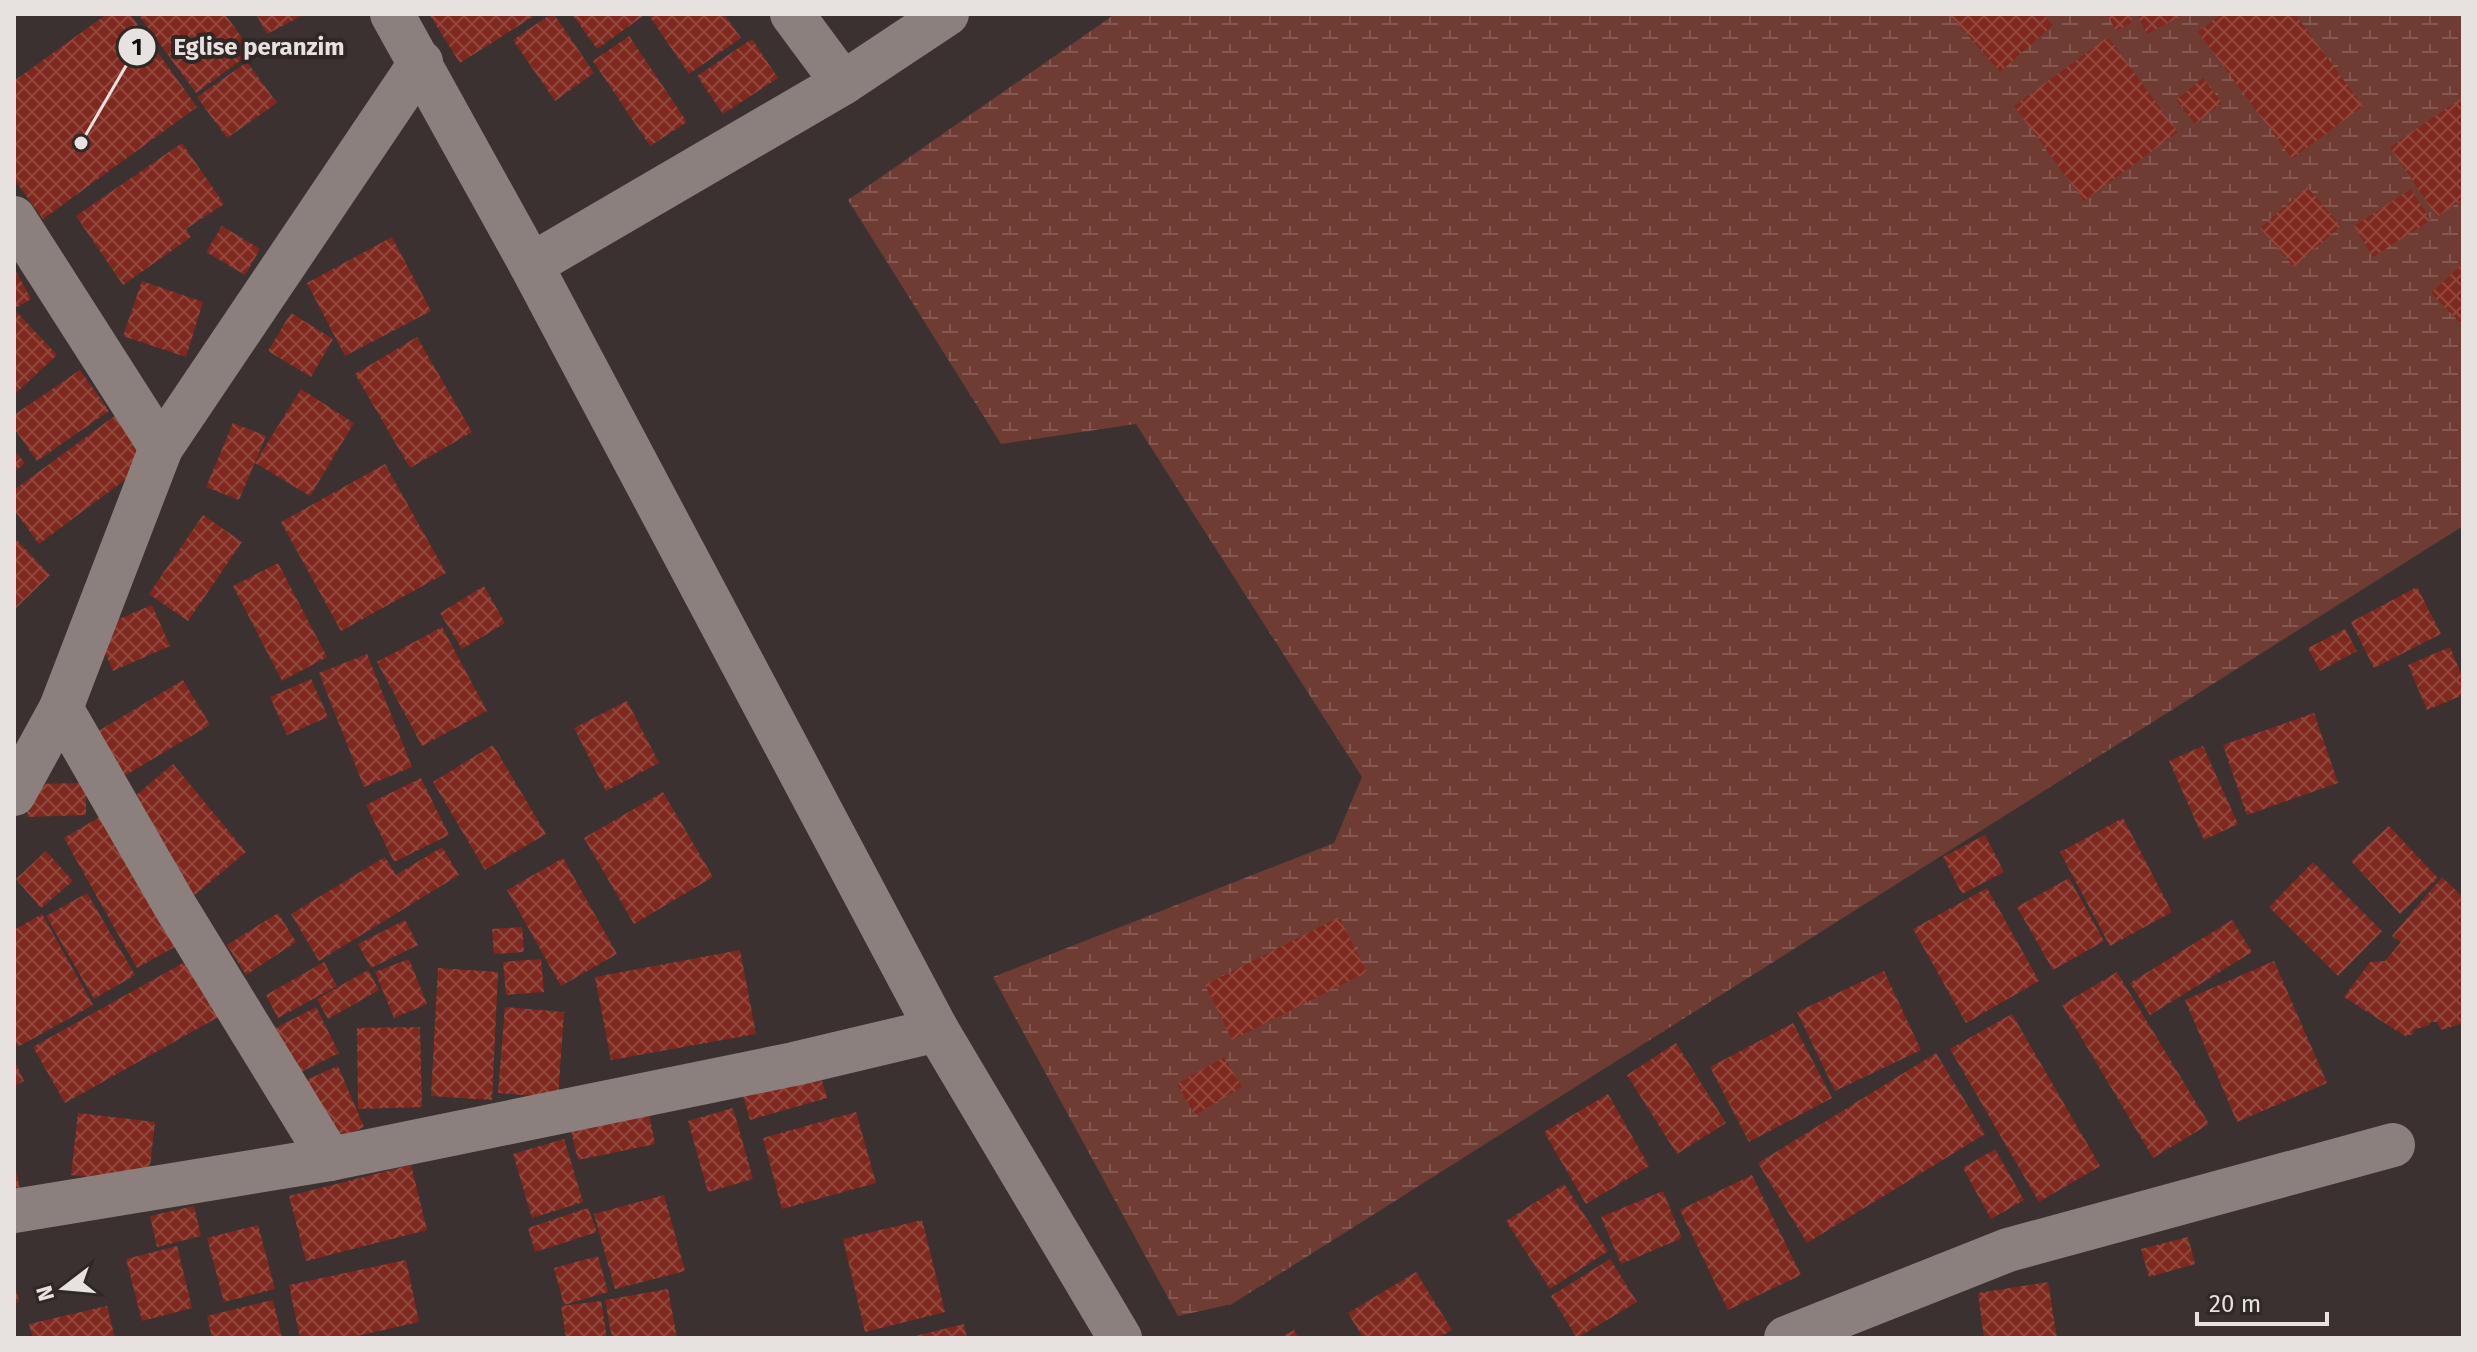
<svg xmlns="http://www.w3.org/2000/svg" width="2477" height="1352" viewBox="0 0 2477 1352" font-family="'Fira Sans',sans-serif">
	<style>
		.wetland { fill: url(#wetland-marsh) }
		.building { fill: url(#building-cross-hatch) }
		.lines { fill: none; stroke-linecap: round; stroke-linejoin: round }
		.minor { stroke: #8b807e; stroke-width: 44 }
		.leader { fill: none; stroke: #e7e1e0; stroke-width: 3 }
		.callout-dot { fill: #e7e1e0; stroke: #302826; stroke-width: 3 }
		.mark-label { font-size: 24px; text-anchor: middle; font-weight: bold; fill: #111 }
		.callout-label { font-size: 24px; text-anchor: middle; font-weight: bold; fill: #e7e1e0; stroke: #302826; stroke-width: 8; stroke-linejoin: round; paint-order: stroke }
	</style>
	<defs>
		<pattern id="wetland-marsh" width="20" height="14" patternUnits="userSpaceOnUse" patternTransform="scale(2)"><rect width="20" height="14" fill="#6f3c33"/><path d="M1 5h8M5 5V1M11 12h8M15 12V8" fill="none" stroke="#845850"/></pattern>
		<pattern id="building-cross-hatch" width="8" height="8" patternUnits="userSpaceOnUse" patternTransform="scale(2)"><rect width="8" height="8" fill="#7f281d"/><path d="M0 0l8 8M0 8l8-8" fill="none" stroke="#91473e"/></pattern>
	</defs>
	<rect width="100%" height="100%" fill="#3a3130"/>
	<path class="wetland" d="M1115 14H2463V526L1232 1304 1178 1316 993 977 1334 843 1362 777 1136 424 1001 444 848 200Z"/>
	<g class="building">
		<path d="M107 14H130L197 107 43 219 14 179V81Z"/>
		<path d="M138 14H225L252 52 196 93Z"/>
		<path d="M256 14H305L267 34Z"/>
		<path d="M429 14H537L460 63Z"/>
		<path d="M551 14H554L594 73 555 101 513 40Z"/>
		<path d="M572 14H646L597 49Z"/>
		<path d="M648 14H724L741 38 689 74Z"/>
		<path d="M1949 14H2043L2053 25 2000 72Z"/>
		<path d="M2107 14H2129L2133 22 2116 31Z"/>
		<path d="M2136 14H2185L2147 34Z"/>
		<path d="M2221 14H2295L2363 106 2292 159 2198 32Z"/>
		<path d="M629 36 687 122 650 146 593 61Z"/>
		<path d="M2108 37 2178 132 2084 201 2014 106Z"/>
		<path d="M752 39 778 78 723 114 697 76Z"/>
		<path d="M247 62 277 103 227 138 197 97Z"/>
		<path d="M2203 78 2222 103 2195 124 2176 100Z"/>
		<path d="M2463 97V199L2437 217 2390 147Z"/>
		<path d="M182 143 224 204 186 229 191 237 123 285 76 216Z"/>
		<path d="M2307 187 2341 226 2294 267 2260 228Z"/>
		<path d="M2411 189 2431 220 2373 257 2354 226Z"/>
		<path d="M222 226 260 249 245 275 206 252Z"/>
		<path d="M392 237 431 311 345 356 307 283Z"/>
		<path d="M2463 263V326L2431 293Z"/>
		<path d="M14 268 31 299 14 309Z"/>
		<path d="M142 281 203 302 186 357 123 336Z"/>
		<path d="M14 309 57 355 14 395Z"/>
		<path d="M291 313 333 339 311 377 268 351Z"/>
		<path d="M417 337 472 432 410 468 355 374Z"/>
		<path d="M80 370 109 411 37 461 14 428V415Z"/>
		<path d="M301 389 354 423 310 496 255 463Z"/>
		<path d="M116 415 150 461 39 544 14 510V490Z"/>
		<path d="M233 423 266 436 239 500 206 487Z"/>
		<path d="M14 450 25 463 14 472Z"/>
		<path d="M385 464 446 573 341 631 281 522Z"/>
		<path d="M203 515 242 542 188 621 149 594Z"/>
		<path d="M14 537 50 575 14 610Z"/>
		<path d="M278 563 327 657 282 681 233 586Z"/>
		<path d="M484 586 505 623 462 649 440 613Z"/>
		<path d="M2417 587 2441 634 2374 668 2351 622Z"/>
		<path d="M152 605 170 646 113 671 95 629Z"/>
		<path d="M442 627 487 711 422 746 377 662Z"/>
		<path d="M2345 629 2357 651 2320 671 2308 648Z"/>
		<path d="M2450 647 2463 679V695L2427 710 2408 665Z"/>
		<path d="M367 654 412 767 364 787 319 673Z"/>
		<path d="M311 679 328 717 287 735 270 697Z"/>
		<path d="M183 680 210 725 119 779 92 735Z"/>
		<path d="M627 701 659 763 606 791 574 728Z"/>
		<path d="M2314 713 2338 783 2247 815 2223 745Z"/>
		<path d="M493 745 546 834 485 870 433 782Z"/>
		<path d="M2203 746 2238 824 2204 840 2169 761Z"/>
		<path d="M173 764 246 852 195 895 122 807Z"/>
		<path d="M421 778 449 835 394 862 366 805Z"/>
		<path d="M86 783V815L27 817V784Z"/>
		<path d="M663 792 713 877 634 924 584 838Z"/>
		<path d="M103 815 178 945 137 968 64 838Z"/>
		<path d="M2123 818 2172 912 2110 946 2060 852Z"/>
		<path d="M2389 826 2438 878 2400 914 2351 861Z"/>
		<path d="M1985 835 2004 872 1962 894 1943 857Z"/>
		<path d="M442 847 459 875 319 961 291 914 385 857 396 875Z"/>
		<path d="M46 851 73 881 41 908 16 879Z"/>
		<path d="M563 858 617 954 561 986 507 890Z"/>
		<path d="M2313 862 2382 931 2338 976 2269 907Z"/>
		<path d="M2442 877 2463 897V1023L2441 1030 2437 1022H2430V1025L2413 1030 2414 1034 2405 1036 2344 997 2370 962 2385 961 2401 942 2392 936Z"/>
		<path d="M2069 878 2104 941 2053 970 2017 907Z"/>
		<path d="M1987 888 2039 981 1966 1023 1913 929Z"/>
		<path d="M87 893 135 975 94 999 46 916Z"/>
		<path d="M278 913 296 942 246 975 227 945Z"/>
		<path d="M42 914 93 1005 18 1047 14 1039V930Z"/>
		<path d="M1339 917 1367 972 1232 1040 1205 985Z"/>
		<path d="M405 920 418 945 371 968 358 944Z"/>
		<path d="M2232 920 2252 952 2150 1015 2130 983Z"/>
		<path d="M522 927 524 952 494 954 492 929Z"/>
		<path d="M740 950 756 1034 611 1060 595 977Z"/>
		<path d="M190 959 222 1015 65 1103 33 1047Z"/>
		<path d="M409 959 427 1004 394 1018 375 972Z"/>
		<path d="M541 959 544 992 506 995 503 962Z"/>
		<path d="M2274 961 2327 1083 2237 1122 2185 1000Z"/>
		<path d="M324 962 337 986 278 1018 266 995Z"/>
		<path d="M438 968 498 972 492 1100 431 1096Z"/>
		<path d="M368 970 379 990 328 1019 317 999Z"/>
		<path d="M1884 971 1921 1050 1835 1091 1797 1012Z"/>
		<path d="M2117 972 2209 1124 2153 1158 2062 1005Z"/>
		<path d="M316 1007 339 1053 299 1073 276 1028Z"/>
		<path d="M505 1007 564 1012 558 1098 498 1093Z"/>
		<path d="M2012 1014 2100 1166 2039 1202 1950 1049Z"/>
		<path d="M1793 1023 1832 1098 1749 1142 1710 1067Z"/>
		<path d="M420 1027 422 1107 358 1109 357 1028Z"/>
		<path d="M1676 1043 1726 1123 1677 1154 1627 1075Z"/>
		<path d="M1936 1053 1985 1134 1807 1243 1758 1163Z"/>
		<path d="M1224 1057 1242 1087 1195 1115 1177 1084Z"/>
		<path d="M14 1060 24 1081 14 1086Z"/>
		<path d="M338 1066 364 1127 331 1142 304 1081Z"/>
		<path d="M818 1067 827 1098 750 1120 741 1089Z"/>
		<path d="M1608 1094 1649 1166 1586 1204 1544 1132Z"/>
		<path d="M733 1108 753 1179 708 1192 688 1121Z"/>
		<path d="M856 1112 876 1183 782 1209 763 1138Z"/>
		<path d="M78 1113 155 1122 148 1184 71 1175Z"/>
		<path d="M649 1114 655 1144 578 1160 571 1131Z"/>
		<path d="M564 1139 583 1202 532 1218 513 1154Z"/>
		<path d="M1995 1149 2024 1200 1991 1219 1963 1168Z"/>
		<path d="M14 1161 20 1189H14Z"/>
		<path d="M411 1165 427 1230 306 1261 289 1196Z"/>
		<path d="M1752 1175 1801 1275 1728 1310 1680 1210Z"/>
		<path d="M1564 1184 1608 1251 1550 1289 1506 1221Z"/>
		<path d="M1663 1191 1682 1238 1621 1264 1601 1217Z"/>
		<path d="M664 1195 685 1271 615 1289 594 1214Z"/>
		<path d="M194 1206 201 1236 157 1247 150 1216Z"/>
		<path d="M588 1208 597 1232 535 1252 528 1228Z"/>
		<path d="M922 1220 945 1312 865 1332 843 1239Z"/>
		<path d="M258 1225 275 1289 224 1302 207 1238Z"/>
		<path d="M2188 1237 2195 1264 2149 1277 2141 1249Z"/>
		<path d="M177 1246 192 1308 142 1321 126 1259Z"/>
		<path d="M598 1256 608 1292 564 1305 554 1268Z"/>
		<path d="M1610 1259 1637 1302 1577 1338 1551 1296Z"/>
		<path d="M406 1260 419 1322 348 1338H300L289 1285Z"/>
		<path d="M1416 1272 1452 1330 1438 1338H1363L1348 1313Z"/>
		<path d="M14 1281 19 1302 14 1303Z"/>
		<path d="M2048 1282 2057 1338H1984L1978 1293Z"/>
		<path d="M668 1289 677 1338H612L605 1300Z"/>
		<path d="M273 1300 282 1338H212L207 1316Z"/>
		<path d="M601 1301 607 1338H566L561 1306Z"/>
		<path d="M107 1306 115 1338H33L29 1324Z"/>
		<path d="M964 1324 967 1338H911V1337Z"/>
		<path d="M1294 1330 1299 1338H1280Z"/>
	</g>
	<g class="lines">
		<g class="minor">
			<path d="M392 14 531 265 937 1030 1120 1338"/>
			<path d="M792 14 843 83 947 14"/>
			<path d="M14 218 161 448"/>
			<path d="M531 265 843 83"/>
			<path d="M61 708 175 906 330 1159"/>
			<path d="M14 794 61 708 161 448 421 62"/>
			<path d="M14 1211 330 1159 794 1064 937 1030"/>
			<path d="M1786 1338 2008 1250 2393 1145"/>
		</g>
	</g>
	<path class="leader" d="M81 143L137 47"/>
	<g class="callout-dot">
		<circle cx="81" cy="143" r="8"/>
		<circle cx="137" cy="47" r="20"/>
	</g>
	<g class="mark-label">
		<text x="137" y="55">1</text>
	</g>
	<g class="callout-label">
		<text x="259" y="55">Eglise peranzim</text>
	</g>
	<rect width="2477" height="1352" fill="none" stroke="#e7e1e0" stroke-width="32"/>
	<g transform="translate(64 1288) rotate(254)" stroke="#302826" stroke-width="6" paint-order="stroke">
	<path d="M0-6L14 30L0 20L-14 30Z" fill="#e7e1e0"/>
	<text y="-12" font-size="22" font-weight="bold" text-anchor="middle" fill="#e7e1e0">N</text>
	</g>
	<path d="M2197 1312v12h130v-12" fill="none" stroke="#e7e1e0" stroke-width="4"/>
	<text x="2209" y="1312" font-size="24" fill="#e7e1e0" stroke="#302826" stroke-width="6" paint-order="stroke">20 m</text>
</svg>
